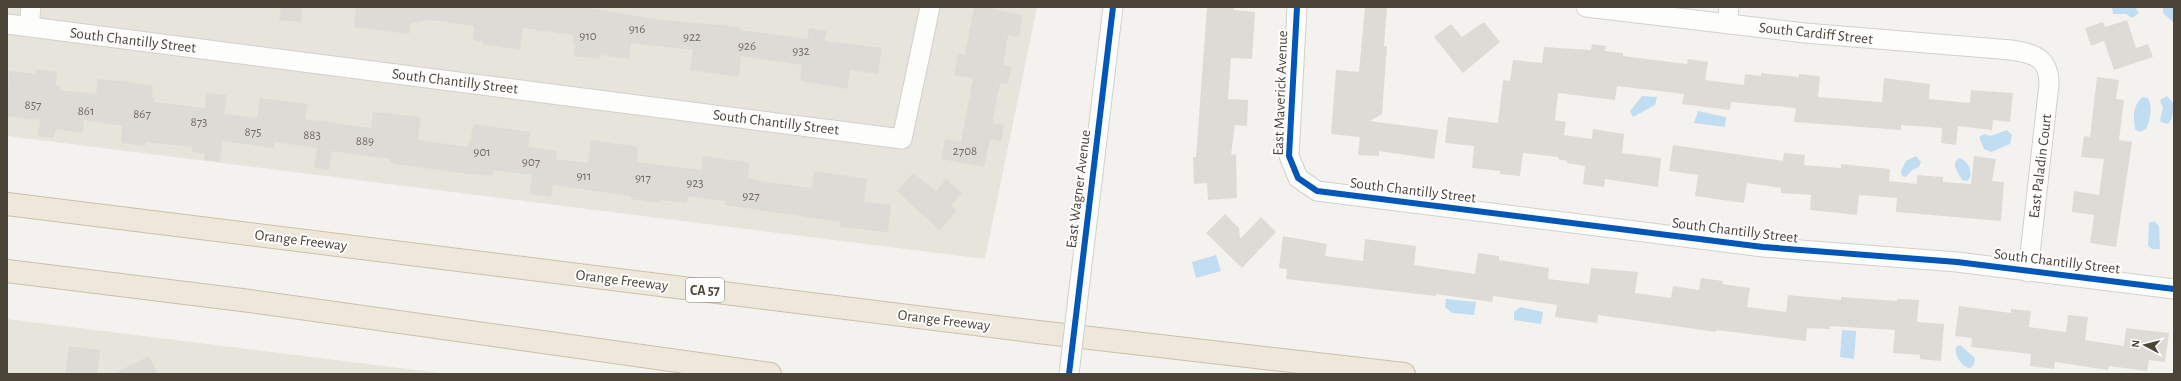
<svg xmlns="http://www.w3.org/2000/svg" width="2181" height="381" viewBox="0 0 2181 381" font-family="'Alegreya Sans',sans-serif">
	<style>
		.residential { fill: #e7e4dc }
		.water { fill: #c0ddf1 }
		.building { fill: #dedbd6 }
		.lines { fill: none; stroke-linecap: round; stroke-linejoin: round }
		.minor-casing { stroke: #d2d0cb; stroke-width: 21 }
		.highway-casing { stroke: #ccbfa9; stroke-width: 24 }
		.minor { stroke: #fdfdfc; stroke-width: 19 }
		.highway { stroke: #ede8db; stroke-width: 22 }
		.minor-bridge-casing { stroke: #d2d0cb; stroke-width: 21; stroke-linecap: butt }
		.minor-bridge { stroke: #fdfdfc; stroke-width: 19 }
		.cycleway-casing { stroke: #fff; stroke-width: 8 }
		.cycleway { stroke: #0057b8; stroke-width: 6 }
		.labels { text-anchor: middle; stroke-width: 4; stroke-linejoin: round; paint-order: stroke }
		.number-label { font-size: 13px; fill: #706a61 }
		.shield { fill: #fff; stroke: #817c74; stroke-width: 1 }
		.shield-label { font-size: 14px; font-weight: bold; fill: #4b4439 }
		.street-label { font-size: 15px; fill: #4b4439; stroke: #fff }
	</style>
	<rect width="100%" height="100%" fill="#f4f2ee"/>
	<g class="residential">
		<path d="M7 7H1037L985 259 7 136Z"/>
		<path d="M7 319 448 374H7Z"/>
	</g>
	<g class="water">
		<path d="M2112 7H2135L2139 13 2132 18 2126 14H2113Z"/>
		<path d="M2163 7H2174V23L2163 13Z"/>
		<path d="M1642 96 1657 97 1655 105 1633 117 1630 111Z"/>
		<path d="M2167 96 2174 104 2172 118 2168 124 2161 122 2160 120 2163 108 2160 100Z"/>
		<path d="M2143 97 2148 98C2153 108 2150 120 2146 129L2140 132 2135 129C2133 116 2133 104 2143 97Z"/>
		<path d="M1698 111 1726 117 1725 127 1694 123Z"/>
		<path d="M2007 130 2012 135 2010 144 1991 152 1984 149 1979 137 1985 134 1990 136Z"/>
		<path d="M1916 156 1921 162 1919 167 1912 170 1906 177 1902 176 1901 171 1906 161Z"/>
		<path d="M1959 158C1967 160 1972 169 1970 178L1967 181 1962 180 1955 167V162Z"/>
		<path d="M2154 221 2159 226 2160 249H2152L2148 246 2149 223Z"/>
		<path d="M1216 255 1221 271 1196 278 1192 262Z"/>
		<path d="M1446 299 1476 302 1474 315 1452 313 1445 307Z"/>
		<path d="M1520 307 1543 312 1541 324 1514 320V312Z"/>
		<path d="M1842 330 1856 331 1854 359 1840 357Z"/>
		<path d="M1960 345 1975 358 1974 364 1971 368C1962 368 1954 355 1956 347Z"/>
	</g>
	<g class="building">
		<path d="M281 7H303L301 22 279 20Z"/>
		<path d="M356 7H582L662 20 740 27V30L808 39 809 28 827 31 825 41 882 48 878 74 850 70 847 89 800 81 802 65 741 56 739 77 690 70 693 50 631 43 629 59 600 55V59L574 56 575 44 573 43 574 35 523 28 520 50 482 44 483 42 473 40 474 26 447 22 427 20 410 24 409 34 354 27Z"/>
		<path d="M974 7H993L992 9 1023 15 1019 37 1008 35 1003 65 1012 67 1008 84 1000 83 993 119V123L1004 125 1001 141 990 139 984 167 941 159 945 139 961 142 973 78 954 75 958 54 965 55Z"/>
		<path d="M1207 7H1234V10L1255 12 1252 59 1231 58 1228 99 1248 100 1247 126 1235 125 1231 155 1236 154 1237 198 1208 200 1207 183 1194 184 1193 157H1196Z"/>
		<path d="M1365 7H1387L1384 46H1387L1382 114 1370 121 1438 130 1434 159 1379 151V156L1358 155 1360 137 1331 134 1336 70 1359 72Z"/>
		<path d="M2127 20 2136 48 2148 44 2153 57 2114 70 2104 41 2091 46 2085 28 2103 22 2105 27Z"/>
		<path d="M1484 22 1500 42 1463 73 1434 37 1451 24 1462 37Z"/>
		<path d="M1592 44 1606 46 1605 51 1623 53V56L1687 64 1688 59 1708 62 1705 80 1744 85 1745 74 1761 76V73L1799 77V74L1820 76 1818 97 1882 102 1884 78 1930 84 1929 99 1970 103 1971 90 2013 93 2010 122 1993 120 1992 130 1958 126 1956 145 1941 143 1942 128 1901 125V130L1794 122 1796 108 1731 102 1730 110 1682 104 1684 94 1617 86 1615 100 1558 93 1555 120 1566 122 1564 135 1592 139 1593 129 1624 134 1622 153 1661 158 1658 187 1605 179 1604 187 1583 184 1585 166 1567 163V161L1558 159V157L1523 153 1520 176 1500 174V171L1472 168 1474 146 1445 143 1448 117 1498 123 1503 80 1510 81 1513 60 1542 63 1544 47 1591 50Z"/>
		<path d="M36 69 57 72 56 86H61L60 90 96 94 98 79 128 82 153 86 152 97H154V102L205 108 206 93 227 95 224 114 257 118 260 98 308 104 305 119 371 128 373 112 421 117 418 140 468 147 474 124 530 132 528 147 557 151 556 159 588 163 591 140 638 147 637 162 701 170 703 156 750 163 748 178 766 182 812 188 814 171 867 179 864 202 891 205 888 232 840 227 841 222 725 205V201L688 196 687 203 661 200 660 203 631 199V196L553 185 551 197 529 194 532 175 493 170V175L469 174 395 164 390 162V159L332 151 329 170 314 168 317 148 275 142 274 148 223 141 220 162 204 160 205 154 192 152V147L146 142 145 146 121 143 122 126 84 120 83 133 56 129 54 138 38 136 40 120 7 116 9 71 35 74Z"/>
		<path d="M2097 77 2119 80 2116 99 2124 100 2119 140 2132 142 2116 247 2090 243 2094 215 2072 212 2074 191 2099 195 2104 159 2081 157 2084 136 2090 137Z"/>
		<path d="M1673 145 1783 161 1784 153 1805 155 1804 165 1841 168V164L1890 169 1889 181 1917 184V175L1943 177V182L1971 184 1974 156 1996 159 1992 181 2004 182 2001 221 1896 212 1897 198 1859 195 1857 215 1810 210 1811 195 1781 193V188L1747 183 1744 203 1695 196 1698 175 1669 171Z"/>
		<path d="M913 173 936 191 946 179 962 193 951 205 957 211 939 230 897 191Z"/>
		<path d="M1225 214 1239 228 1240 239 1261 217 1276 232 1242 268 1206 233Z"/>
		<path d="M1283 236 1327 244 1325 256 1363 261 1365 239 1416 246 1414 265 1475 274 1478 253 1499 256V260L1549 268 1548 279 1589 284 1591 268 1638 272 1635 293 1671 298 1673 286 1699 290 1701 278 1723 281 1722 284 1750 288 1747 307 1786 312 1788 295 1841 300V297L1897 301 1898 299 1919 300 1917 322 1944 324 1941 361 1920 359V355L1893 353 1895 330 1830 326V329L1807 328 1806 341 1716 330V332L1598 315 1597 323 1555 317 1557 305 1493 296 1492 302 1436 294V296L1286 279 1287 269 1279 268Z"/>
		<path d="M1959 306 2011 313V309L2031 311 2029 327 2066 332 2068 315 2088 317 2085 340 2124 346 2126 328 2169 333 2165 362 2149 360 2147 371 2109 366 2108 370 2055 362 2054 369 2030 366 2031 354 1971 347 1972 338 1955 336Z"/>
		<path d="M69 346 100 350 97 374H65Z"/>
		<path d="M149 356 158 374H113Z"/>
	</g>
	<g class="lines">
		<defs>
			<g id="minor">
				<path d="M1297 7 1289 156 1298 178 1317 191 1763 247 1957 262 2174 289"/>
				<path d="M1586 7 1805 33 2011 50C2034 53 2049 58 2049 84L2028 272"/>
				<path d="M7 24 902 139 930 7"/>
				<path d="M1727 24 1729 7"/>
				<path d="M29 26 31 7"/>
				<path d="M1080 281 1113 7"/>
			</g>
			<g id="highway">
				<path d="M7 204 1038 332 1404 374"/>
				<path d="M7 271 250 301 770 374"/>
			</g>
		</defs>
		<use href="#minor" class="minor-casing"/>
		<use href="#highway" class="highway-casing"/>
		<use href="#minor" class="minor"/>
		<use href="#highway" class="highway"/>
		<defs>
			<path id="minor-bridge" d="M1069 374 1080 281"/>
		</defs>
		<use href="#minor-bridge" class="minor-bridge-casing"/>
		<use href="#minor-bridge" class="minor-bridge"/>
		<defs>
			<g id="cycleway">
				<path d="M1297 7 1289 156 1298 178 1317 191 1763 247 1957 262 2174 289"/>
				<path d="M1069 374 1113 7"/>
			</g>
		</defs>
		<use href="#cycleway" class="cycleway-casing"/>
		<use href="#cycleway" class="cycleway"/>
	</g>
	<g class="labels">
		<g class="number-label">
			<text x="637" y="33">916</text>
			<text x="588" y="40">910</text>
			<text x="692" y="41">922</text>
			<text x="747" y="50">926</text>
			<text x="801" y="55">932</text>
			<text x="33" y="109">857</text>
			<text x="86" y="115">861</text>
			<text x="142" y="118">867</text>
			<text x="199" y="126">873</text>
			<text x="253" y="136">875</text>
			<text x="312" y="139">883</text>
			<text x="365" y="145">889</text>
			<text x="965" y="155">2708</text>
			<text x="482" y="156">901</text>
			<text x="531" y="166">907</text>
			<text x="584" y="180">911</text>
			<text x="643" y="182">917</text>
			<text x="695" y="187">923</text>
			<text x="751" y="200">927</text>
		</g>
		<rect class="shield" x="686" y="278" width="38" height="24" rx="3"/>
		<g class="shield-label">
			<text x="705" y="295">CA 57</text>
		</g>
		<g class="street-label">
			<text transform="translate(1816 33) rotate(6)" y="5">South Cardiff Street</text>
			<text transform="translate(133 40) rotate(7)" y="5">South Chantilly Street</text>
			<text transform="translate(455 81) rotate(7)" y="5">South Chantilly Street</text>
			<text transform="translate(1280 93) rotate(-88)" y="5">East Maverick Avenue</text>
			<text transform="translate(776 122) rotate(7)" y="5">South Chantilly Street</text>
			<text transform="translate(2040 166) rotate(-83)" y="5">East Paladin Court</text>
			<text transform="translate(1078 189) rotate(-83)" y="5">East Wagner Avenue</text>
			<text transform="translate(1413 190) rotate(7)" y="5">South Chantilly Street</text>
			<text transform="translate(1735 230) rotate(7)" y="5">South Chantilly Street</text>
			<text transform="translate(301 240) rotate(7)" y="5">Orange Freeway</text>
			<text transform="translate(2057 261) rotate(7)" y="5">South Chantilly Street</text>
			<text transform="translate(622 280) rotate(7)" y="5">Orange Freeway</text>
			<text transform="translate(944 320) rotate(7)" y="5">Orange Freeway</text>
		</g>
	</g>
	<rect width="2181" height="381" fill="none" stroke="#4b4439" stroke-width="16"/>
	<g transform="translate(2145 345) rotate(277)" stroke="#ffffff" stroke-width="3" paint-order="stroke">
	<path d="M0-3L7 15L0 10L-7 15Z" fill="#4b4439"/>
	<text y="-6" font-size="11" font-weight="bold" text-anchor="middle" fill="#4b4439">N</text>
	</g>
</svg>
